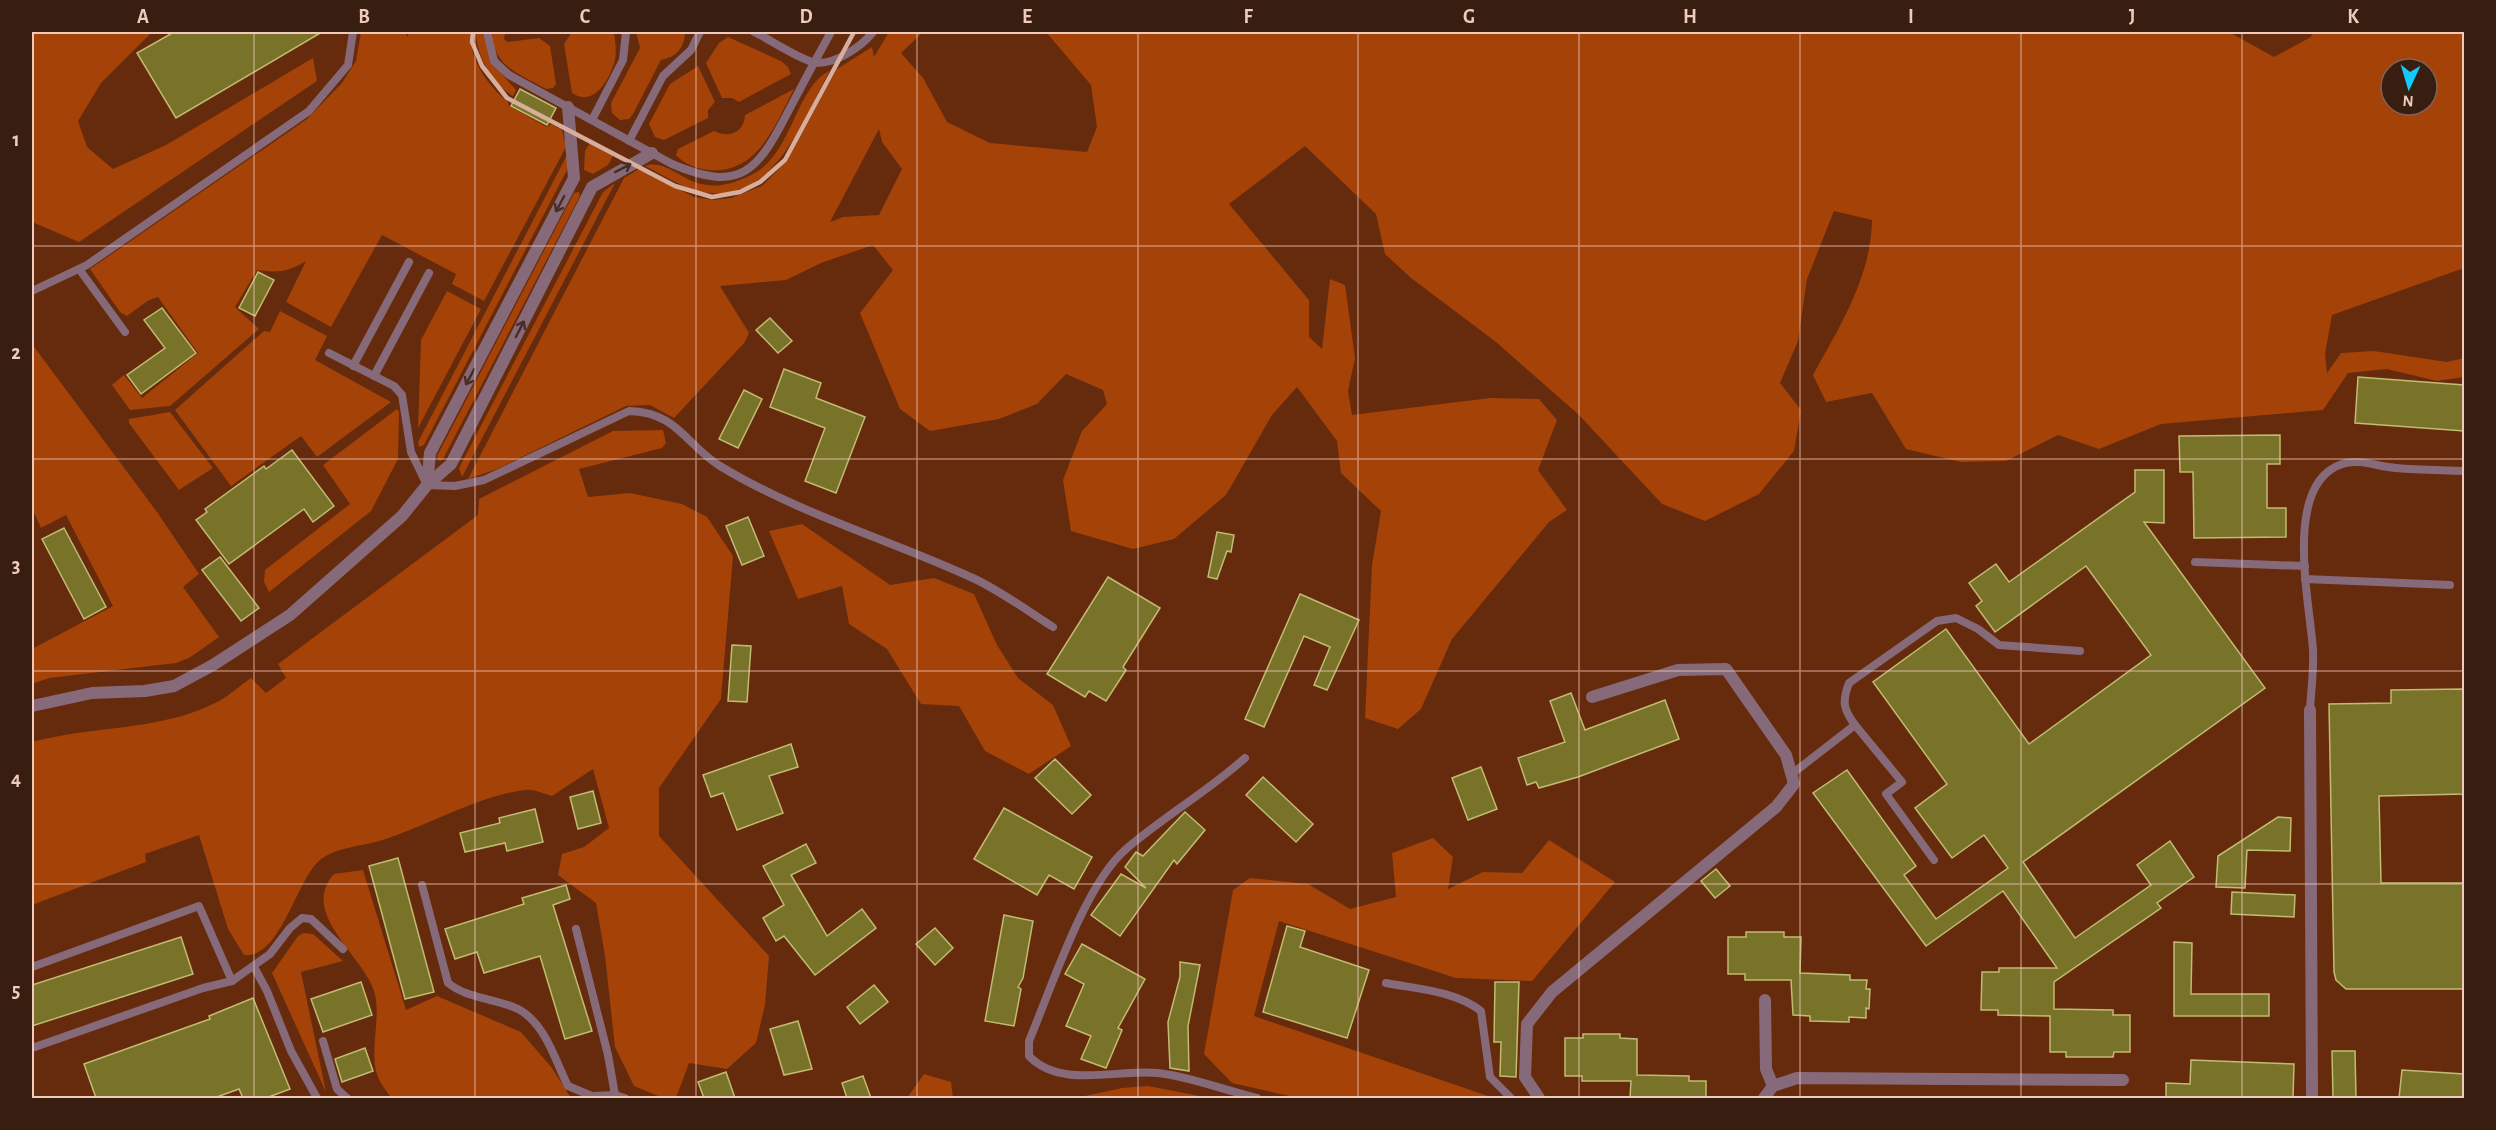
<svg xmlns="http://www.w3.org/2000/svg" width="2496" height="1130" viewBox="0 0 2496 1130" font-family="'Alegreya Sans',sans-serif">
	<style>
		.green { fill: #a44208; fill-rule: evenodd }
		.building { fill: #797229; stroke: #c2bb72; stroke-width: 1.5 }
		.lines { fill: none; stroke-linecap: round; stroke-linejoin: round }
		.service { stroke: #866a7a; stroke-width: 8 }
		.minor { stroke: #866a7a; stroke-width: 12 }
		.tertiary { stroke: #866a7a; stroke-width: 12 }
		.rail { stroke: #d7ad9b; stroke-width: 4.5 }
		.oneway { stroke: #482c26 }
		.grid { fill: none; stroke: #f0cabb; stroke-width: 1.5; stroke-opacity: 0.55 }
		.neatline { fill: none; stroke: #f0cabb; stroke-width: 2 }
		.grid-label { font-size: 20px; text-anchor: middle; font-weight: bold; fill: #f0cabb }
	</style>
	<rect width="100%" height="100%" fill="#662a0d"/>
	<g class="green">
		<path d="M32 32H152L101 83 78 121 87 147 113 169 166 145 313 58 317 81 79 242 32 222Z"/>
		<path d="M361 32H406L407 37 410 32H470C470 60 487 85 508 102L509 106 547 127 551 124 562 130 566 147 484 301 452 284 456 274 382 235 331 327 286 302 306 261C288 272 278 273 257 270L235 307 259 329 170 406 130 410 112 385 124 375 142 398 198 353 158 297 149 300 127 316 120 312 90 269 307 119 342 83 356 61Z"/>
		<path d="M476 32H483L491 62 516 90 513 96C491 83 477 57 476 32Z"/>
		<path d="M491 32H505L504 39 507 42 539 38 550 46 556 84 553 88 546 89C517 72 495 68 491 32Z"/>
		<path d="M572 32H614C615 41 617 50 615 60 610 79 594 108 572 93L564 44Z"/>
		<path d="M636 32 685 34C684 48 676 57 661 60L633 114 629 119 620 120 612 113 611 103 640 48Z"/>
		<path d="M889 32H938L921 34 901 53 923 78 947 122 990 143 1087 152 1097 127 1091 85 1046 32H2229L2274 57 2311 37 2313 32H2464V268L2332 315 2325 354 2327 373 2341 353 2374 351 2447 362 2464 358V377L2437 381 2387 369 2348 373 2323 410 2161 424 2099 449 2058 435 2006 461 1961 462 1906 449 1872 393 1826 402 1813 375C1840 326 1871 277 1872 220L1834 211 1807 279 1798 341 1780 383 1801 410 1794 451 1759 494 1705 521 1662 504 1579 415 1496 342 1411 278 1385 254 1376 214 1305 146 1229 204 1309 300V337L1322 349 1330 279 1345 285 1355 358 1348 391 1352 415 1490 398 1539 399 1557 420 1538 470 1567 510 1549 522 1452 639 1421 709 1398 729 1365 718 1372 565 1381 511 1341 473 1337 441 1297 387 1272 415 1226 495 1174 539 1133 549 1071 531 1063 480 1082 431 1107 404 1103 390 1066 374 1037 404 999 419 930 431 900 409 860 313 893 270 873 245 821 263 786 280 720 286 749 333 745 342 674 418 650 405 626 406 497 469 468 479 624 178 639 169 694 197 713 200 731 198 762 186 787 161 837 69 872 47 874 57ZM2391 69H2427V105H2391ZM879 129 882 142 902 169 879 215 843 217 830 222Z"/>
		<path d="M728 37 781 61 788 67 791 74 739 102 732 98H722L706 63 719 43Z"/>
		<path d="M698 66 715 102 708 110V118L664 140 655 137 649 124 670 84Z"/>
		<path d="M830 70C803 121 771 212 695 190 678 185 661 174 645 166 662 159 681 178 697 183 717 189 737 183 755 173 793 151 794 90 830 70Z"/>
		<path d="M794 89C775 125 758 174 709 170 697 169 684 164 676 155L678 149 714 131C730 139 744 132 745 115Z"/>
		<path d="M590 143 613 156 608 165 593 174 584 170 585 151Z"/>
		<path d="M567 155V170L424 445 419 447 418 442Z"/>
		<path d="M615 183 462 477 459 468 603 192Z"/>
		<path d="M579 192 580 196 443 459 439 461 437 456 574 193Z"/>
		<path d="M447 291 481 309 418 428 421 340Z"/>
		<path d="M280 311 327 336 315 360 391 402 317 457 301 436 231 486 175 410 264 331 270 332Z"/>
		<path d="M32 344 157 512 199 574 183 587 219 637 189 658 176 663 49 678 32 684V649L113 606 66 515 41 528 32 508Z"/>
		<path d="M397 409 399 412 398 459 371 511 269 592 264 582 265 570 350 504 323 465Z"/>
		<path d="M170 412 213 468 179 490 129 423V419Z"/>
		<path d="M663 430 666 443 662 448 579 469 588 497 630 493 682 504 707 517 733 556 721 699 659 788V836L769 956 765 1005 756 1043 727 1069 689 1063 676 1098H663L634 1086 615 1047 605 956 596 903 558 875 562 854 584 847 609 828 593 769 552 796C544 794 534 789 526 790 481 794 424 828 379 841 359 847 334 847 318 862 296 882 280 959 244 955L228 929 199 835 145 854 146 862 32 905V742C90 726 158 731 213 704 227 698 239 686 251 678L266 693 286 678 278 664 478 515 479 499 613 431Z"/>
		<path d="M802 524 890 585 934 578 974 594 997 645 1018 678 1053 705 1071 746 1029 774 985 751 959 706 921 704 887 649 849 624 842 586 798 599 769 531Z"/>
		<path d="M1433 838 1453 857 1448 889 1483 872 1522 873 1549 840 1615 882 1532 981 1456 978 1279 921 1254 1016 1494 1098H1298L1232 1083 1204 1054 1233 890 1250 878 1308 884 1350 909 1396 897 1392 853Z"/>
		<path d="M363 870 406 1010 437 996 521 1032 552 1068 571 1098H391C387 1091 379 1083 377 1074 369 1051 382 1015 374 991 362 954 299 913 334 874Z"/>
		<path d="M304 933 313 934 343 961 301 972 326 1092 272 973 298 936Z"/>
		<path d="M924 1074 951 1082 953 1098H907Z"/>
		<path d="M1148 1086 1210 1098H1076L1122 1088Z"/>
	</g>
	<g class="building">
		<path d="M174 32H322L176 118 137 53Z"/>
		<path d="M520 89 556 108 547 125 511 106Z"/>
		<path d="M258 272 274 280 255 316 239 308Z"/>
		<path d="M162 308 196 353 141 394 127 375 165 348 144 320Z"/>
		<path d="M770 318 792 341 778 353 756 330Z"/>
		<path d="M784 369 821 383 816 398 865 417 836 493 805 481 825 428 770 407Z"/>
		<path d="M2358 377 2464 385V431L2355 423Z"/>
		<path d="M744 390 762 399 738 448 719 439Z"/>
		<path d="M2280 435V464H2267V508H2286V537L2194 538 2193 472H2180L2179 436Z"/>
		<path d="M292 450 334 506 313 522 304 509 229 564 196 520 207 512 205 509 264 466 266 469Z"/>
		<path d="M2135 470H2164V523L2144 522 2265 688 2023 862 2075 938 2151 885 2137 865 2170 841 2194 877 2157 903 2161 908 2054 982V1009L2113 1010V1015H2130V1052H2114L2113 1057H2066V1052H2050V1016L1998 1015V1010H1981L1982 972H1999V968H2057L2003 891 1926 946 1813 793 1847 770 1916 866 1904 875 1936 919 2008 868 1984 835 1952 858 1915 808 1947 784 1873 682 1946 629 2029 744 2151 655 2086 566 1995 632 1976 606 1982 601 1969 583 1996 564 2009 582 2135 492Z"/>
		<path d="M748 517 764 556 742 565 726 526Z"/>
		<path d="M64 528 106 607 84 619 42 539Z"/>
		<path d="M1217 532 1234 535 1231 552 1227 551 1217 579 1208 577Z"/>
		<path d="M220 557 259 608 241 621 202 570Z"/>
		<path d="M1108 577 1160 608 1123 667 1126 670 1106 701 1089 691 1085 697 1047 674Z"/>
		<path d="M1300 594 1359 620 1327 690 1314 685 1330 647 1304 636 1264 727 1245 719Z"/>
		<path d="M732 645 751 646 747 702 728 701Z"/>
		<path d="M2464 689V794L2379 796 2381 883H2464V989H2346L2336 980 2334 972 2329 704 2391 703V690Z"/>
		<path d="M1571 693 1585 730 1665 700 1679 739 1578 777 1539 788 1536 782 1527 785 1518 758 1565 742 1550 701Z"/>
		<path d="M791 744 798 767 769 776 783 813 737 830 723 793 711 797 703 775Z"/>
		<path d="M1055 759 1091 795 1072 814 1035 778Z"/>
		<path d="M1481 767 1497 809 1468 820 1452 778Z"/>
		<path d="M1263 777 1313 824 1296 842 1246 795Z"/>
		<path d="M593 791 601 823 578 829 570 797Z"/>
		<path d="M1004 808 1092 857 1074 889 1049 875 1037 895 974 859Z"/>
		<path d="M535 809 543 842 507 851 505 843 465 852 460 833 500 823 499 818Z"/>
		<path d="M1185 812 1205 830 1177 864 1174 860 1120 936 1091 915 1121 874 1146 888 1125 867 1136 852 1143 856Z"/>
		<path d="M2278 817 2291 818 2290 851 2247 850 2245 888 2216 887 2218 856Z"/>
		<path d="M806 844 816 863 791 875 827 936 862 909 876 928 815 975 784 936 776 941 763 918 784 905 763 866Z"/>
		<path d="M398 858 434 992 405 999 369 866Z"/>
		<path d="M1716 869 1730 886 1715 898 1701 881Z"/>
		<path d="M566 885 570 899 553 905 592 1031 565 1039 540 956 484 973 477 952 455 959 445 929 524 904 522 898Z"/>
		<path d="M2232 892 2295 895 2294 917 2231 914Z"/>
		<path d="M1004 915 1033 921 1023 978 1018 987 1021 989 1014 1026 985 1021Z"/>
		<path d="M1287 926 1305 931 1300 947 1369 970 1347 1038 1263 1012Z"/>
		<path d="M935 928 953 948 935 965 916 944Z"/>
		<path d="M1746 932H1784V937H1801L1800 973 1850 975V980H1867L1866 989H1870L1869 1009 1866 1008V1018L1849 1017V1022L1810 1021V1016L1793 1015 1791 980H1745V974H1728V937H1746Z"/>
		<path d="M181 937 193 974 32 1026V985Z"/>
		<path d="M2174 942 2192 943 2191 994H2269V1016H2174Z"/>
		<path d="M1082 944 1145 979 1118 1028 1122 1030 1106 1068 1081 1059 1091 1036 1066 1026 1084 984 1065 974Z"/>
		<path d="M1180 962 1200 965 1188 1026 1189 1071 1170 1068 1168 1022 1180 977Z"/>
		<path d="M361 982 372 1015 323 1032 311 999Z"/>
		<path d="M1495 982H1519L1516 1077 1500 1076 1501 1042H1494Z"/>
		<path d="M874 985 888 1002 860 1024 847 1007Z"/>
		<path d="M253 998 290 1089 266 1098H243L239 1089 214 1098H96L84 1064 210 1019 209 1016Z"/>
		<path d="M798 1021 812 1069 784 1075 770 1029Z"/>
		<path d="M1583 1034H1620V1038L1637 1039V1075L1689 1076V1081H1706V1098H1630L1631 1081H1582V1076H1565V1038H1583Z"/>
		<path d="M365 1048 373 1071 342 1082 335 1059Z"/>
		<path d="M2332 1051H2355L2356 1098H2333Z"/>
		<path d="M2191 1060 2294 1064 2293 1098H2166V1083L2190 1084Z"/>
		<path d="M2402 1070 2464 1074V1098H2399Z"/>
		<path d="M726 1072 735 1098H704L698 1082Z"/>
		<path d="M863 1076 871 1098H847L842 1083Z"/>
	</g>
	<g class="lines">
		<g class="service">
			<path d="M487 32 494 61 509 75 672 164C742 194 758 170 789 110 803 83 817 57 831 32"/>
			<path d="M754 32C769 39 799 59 813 62 833 67 862 46 873 32"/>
			<path d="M592 120 623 60 626 32"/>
			<path d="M629 141 663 76 691 50 700 32"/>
			<path d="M79 269 125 332"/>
			<path d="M32 291 87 265 309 111 348 65 353 32"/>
			<path d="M329 353 394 386 402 395 411 452 427 485 455 486 484 480 629 411C677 412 686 445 720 466 799 514 891 540 975 579 1002 592 1028 611 1053 627"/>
			<path d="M353 366 409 262"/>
			<path d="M374 376 429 273"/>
			<path d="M2195 562 2305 566"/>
			<path d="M2305 579 2450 585"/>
			<path d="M2310 710C2311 690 2314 670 2313 650 2310 603 2282 484 2342 464 2360 458 2378 467 2396 468 2419 470 2442 470 2464 471"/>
			<path d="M1855 725C1843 709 1842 701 1849 683L1937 621 1956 618 1978 629 1999 645 2080 651"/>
			<path d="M1245 758C1207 792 1163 817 1125 850 1084 886 1051 989 1029 1041V1056C1060 1089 1118 1069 1158 1073 1188 1076 1227 1091 1257 1098"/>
			<path d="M1793 773 1855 725 1902 782 1886 794 1934 860"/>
			<path d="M422 885 448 983C468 999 495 998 518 1009 545 1023 555 1060 568 1086L592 1096 615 1095 625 1098"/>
			<path d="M576 929 608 1055 615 1095"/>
			<path d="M32 967 199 906 232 981 270 954 290 928 302 918 311 919 343 949"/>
			<path d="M254 967 267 991 291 1051 317 1098"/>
			<path d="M1386 983C1417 989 1456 991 1481 1011L1490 1077 1511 1098"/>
			<path d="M323 1041 337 1089 347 1098"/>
			<path d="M32 1048 203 988 232 981"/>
		</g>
		<g class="minor">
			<path d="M427 485 430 453 574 178 568 107"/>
			<path d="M32 706 92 693 145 691 174 686 213 665 290 615 402 516 427 485 451 464 592 187 652 153"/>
			<path d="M1765 1000 1766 1069 1773 1086"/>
			<path d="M1539 1098 1525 1077 1527 1024 1552 992 1776 807 1794 784 1786 755 1726 669 1678 670 1592 697"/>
			<path d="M1764 1098 1773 1086 1797 1078 2123 1080"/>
		</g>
		<path class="tertiary" d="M2310 710 2312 1098"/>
		<path class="rail" d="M473 32 472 42 482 66 507 98 675 186 712 197 740 192 760 182 785 160 854 32"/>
	</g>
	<defs><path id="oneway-shaft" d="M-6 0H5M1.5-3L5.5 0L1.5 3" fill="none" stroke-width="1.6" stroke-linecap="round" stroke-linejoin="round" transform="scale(1.5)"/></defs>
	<g class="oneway">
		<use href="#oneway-shaft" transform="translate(623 168) rotate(-27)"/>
		<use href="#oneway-shaft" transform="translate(560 204) rotate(118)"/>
		<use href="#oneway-shaft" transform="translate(520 329) rotate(-63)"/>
		<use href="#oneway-shaft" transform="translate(470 377) rotate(118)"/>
	</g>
	<path class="grid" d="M254 32V1098M475 32V1098M696 32V1098M917 32V1098M1138 32V1098M1358 32V1098M1579 32V1098M1800 32V1098M2021 32V1098M2242 32V1098M32 246H2464M32 459H2464M32 671H2464M32 884H2464"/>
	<rect width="2496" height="1130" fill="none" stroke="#381d11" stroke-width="66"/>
	<g transform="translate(2409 87) rotate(184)"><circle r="28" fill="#381d11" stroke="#826255" stroke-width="1.5"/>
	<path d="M0-4.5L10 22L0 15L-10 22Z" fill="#12cafb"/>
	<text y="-9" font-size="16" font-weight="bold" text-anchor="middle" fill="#f0cabb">N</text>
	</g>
	<rect x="33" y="33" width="2430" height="1064" class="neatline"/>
	<g class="grid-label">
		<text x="143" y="23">A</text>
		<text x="364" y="23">B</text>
		<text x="585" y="23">C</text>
		<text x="806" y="23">D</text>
		<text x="1027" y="23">E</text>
		<text x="1248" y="23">F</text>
		<text x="1469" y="23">G</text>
		<text x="1690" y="23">H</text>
		<text x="1911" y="23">I</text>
		<text x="2132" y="23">J</text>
		<text x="2353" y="23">K</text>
		<text x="16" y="146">1</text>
		<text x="16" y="359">2</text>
		<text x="16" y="572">3</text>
		<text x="16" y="785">4</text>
		<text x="16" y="997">5</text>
	</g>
</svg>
